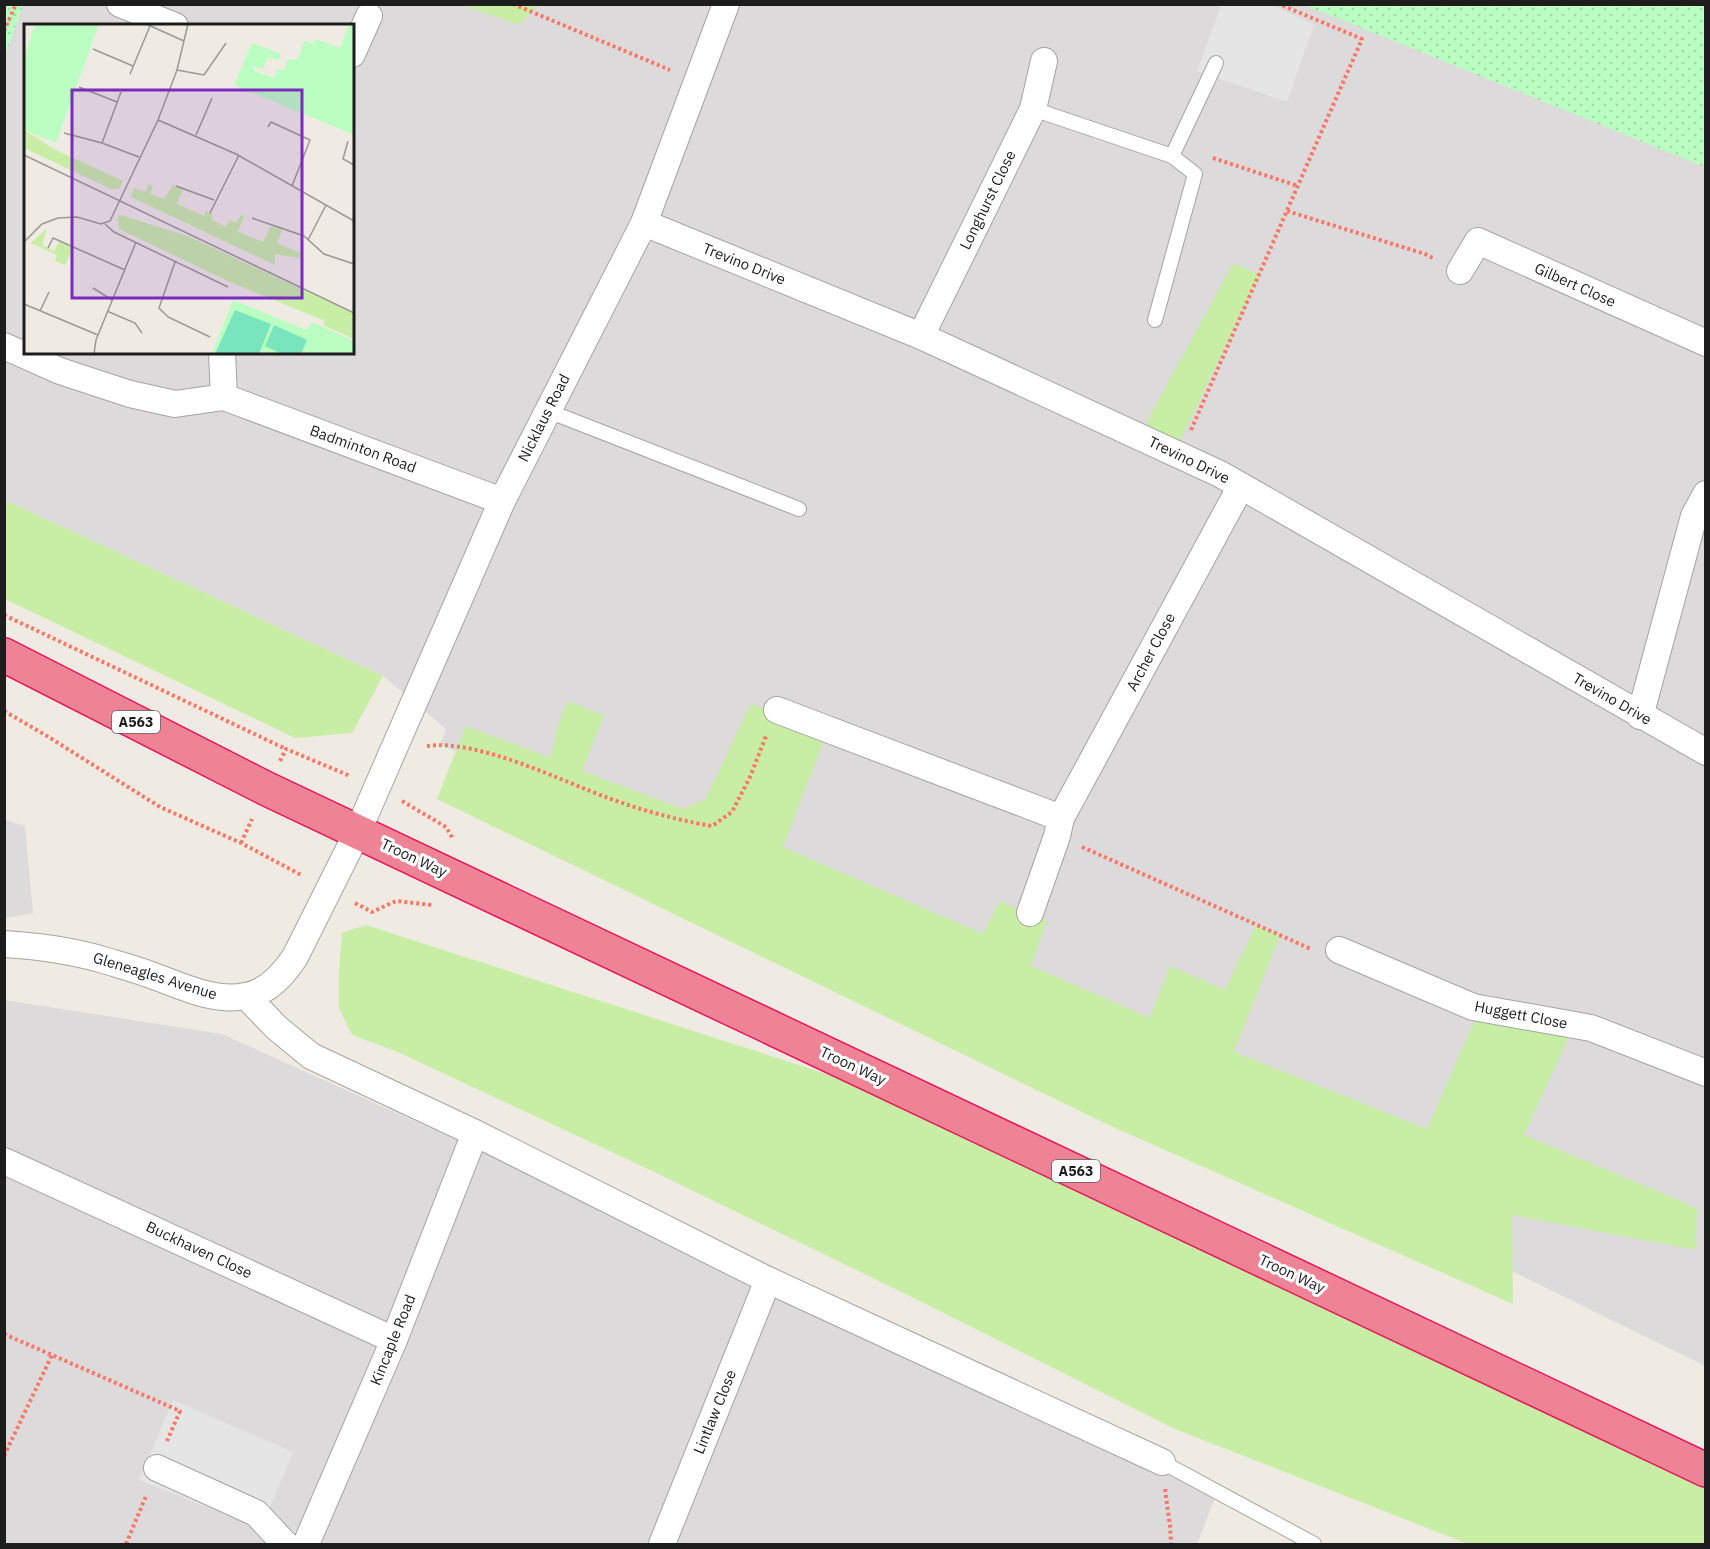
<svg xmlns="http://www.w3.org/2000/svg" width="1710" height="1549" viewBox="0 0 1710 1549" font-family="'IBM Plex Sans',sans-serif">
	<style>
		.residential { fill: #dcdada; fill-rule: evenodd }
		.grass { fill: #c7eea4 }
		.park { fill: url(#park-dots) }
		.parking { fill: #e5e5e5 }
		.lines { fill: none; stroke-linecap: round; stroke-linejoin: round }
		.lane-casing { stroke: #a4a4a4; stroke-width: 16 }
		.street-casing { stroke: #a4a4a4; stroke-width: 28 }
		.highway-casing { stroke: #e7165b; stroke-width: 36 }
		.path { stroke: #ff7664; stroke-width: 4; stroke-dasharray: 3 3; stroke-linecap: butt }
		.lane { stroke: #fff; stroke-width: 14 }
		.street { stroke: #fff; stroke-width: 26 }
		.highway { stroke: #ee8396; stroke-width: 33 }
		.labels { text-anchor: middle; stroke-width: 6; stroke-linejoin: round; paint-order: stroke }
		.shield { fill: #fff; stroke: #616161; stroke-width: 1.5 }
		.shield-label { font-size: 14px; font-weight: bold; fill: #1d1d1d }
		.street-label { font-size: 15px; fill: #1d1d1d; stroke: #fff }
		.inset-road { fill: none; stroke: #9b9993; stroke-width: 1.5 }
		.view { fill: #7b2cbf; fill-opacity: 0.15; stroke: #7b2cbf; stroke-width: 3 }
		.inset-edge { fill: none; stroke: #1d1d1d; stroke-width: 3 }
	</style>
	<defs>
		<pattern id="park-dots" width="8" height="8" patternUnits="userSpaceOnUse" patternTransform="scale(1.5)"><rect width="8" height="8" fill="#bbfec1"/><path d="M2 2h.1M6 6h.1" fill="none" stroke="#a0d9a5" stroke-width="1.8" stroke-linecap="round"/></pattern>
	</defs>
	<rect width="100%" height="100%" fill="#efebe2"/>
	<g class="residential">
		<path d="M23 5H1705V1366L440 744 446 729 383 676 5 500 4 56ZM26 26H352V352H26Z"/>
		<path d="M5 820 25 826 33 913 5 918Z"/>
		<path d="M4 1000 222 1034 1220 1485 1197 1544H5Z"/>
	</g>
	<g class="grass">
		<path d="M462 5H538L519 25Z"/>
		<path d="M1233 264 1260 274 1177 447 1146 423Z"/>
		<path d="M5 500 383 676 352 733 295 738 5 599Z"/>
		<path d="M568 701 604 716 582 771 683 809 705 800 751 704 827 732 783 847 983 934 999 901 1047 920 1031 966 1150 1018 1170 966 1225 990 1256 926 1280 935 1234 1052 1427 1129 1479 1011 1574 1025 1524 1135 1697 1208 1696 1250 1512 1215 1513 1304 1113 1127 437 799 466 726 551 758 557 728Z"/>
		<path d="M366 925 882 1092 1705 1481V1544H1468L1175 1429 912 1297 646 1168 398 1052 352 1035 339 1008V972L342 933Z"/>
	</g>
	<g class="park">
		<path d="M5 4 23 5 5 56 4 5Z"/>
		<path d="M1305 5H1705V167Z"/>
	</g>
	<g class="parking">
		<path d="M1221 5H1272L1314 25 1287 102 1197 71Z"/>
		<path d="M173 1400 293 1452 261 1529 139 1480Z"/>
	</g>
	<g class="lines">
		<defs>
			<g id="lane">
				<path d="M1033 109 1172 156 1216 63"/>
				<path d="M1155 320 1195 174 1172 156"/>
				<path d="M548 411 799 509"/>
				<path d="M1162 1462 1314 1544"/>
			</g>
			<g id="street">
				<path d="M120 4 175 26"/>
				<path d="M352 54 369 16"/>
				<path d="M644 223 921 336 1220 474 1706 752"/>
				<path d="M1460 271 1478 241 1706 343"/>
				<path d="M921 336 1033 109 1044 61"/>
				<path d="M4 346 60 371 130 394 175 404 224 397"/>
				<path d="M222 352 224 397 502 501"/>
				<path d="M777 710 1061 818"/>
				<path d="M1640 716 1694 516 1706 494"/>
				<path d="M1030 913 1057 836 1061 818 1241 486"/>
				<path d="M4 944C37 946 68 950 100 959 116 964 132 968 148 974 178 984 212 1003 246 996 268 992 283 975 295 957L358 831 502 501 644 223 726 4"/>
				<path d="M1339 950 1473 1007 1591 1028 1706 1073"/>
				<path d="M246 996 277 1028 311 1056 475 1133 768 1280 1162 1462"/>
				<path d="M4 1161 394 1340"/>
				<path d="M157 1468 256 1513 285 1544"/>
				<path d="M306 1544 394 1340 475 1133"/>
				<path d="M662 1544 768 1280"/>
			</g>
			<path id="highway" d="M4 655 267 789 1706 1470"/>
		</defs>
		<use href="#lane" class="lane-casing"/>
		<use href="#street" class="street-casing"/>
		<use href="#highway" class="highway-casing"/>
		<g class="path">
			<path d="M513 4 670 70"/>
			<path d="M4 31 16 4"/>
			<path d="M1213 158 1298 186"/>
			<path d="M1287 211 1425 254 1435 259"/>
			<path d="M1191 430 1362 39 1279 4"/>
			<path d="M4 615 286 749"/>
			<path d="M4 711 47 736 160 807 241 843 303 876"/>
			<path d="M427 746C479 739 561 781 611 799 644 811 677 820 712 826L732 812 750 777 766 736"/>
			<path d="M280 761 286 749 350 776"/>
			<path d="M402 801 446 827 453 839"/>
			<path d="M241 843 252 819"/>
			<path d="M1082 847 1311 949"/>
			<path d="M355 903 372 912 396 901 432 905"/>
			<path d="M4 1334 180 1411 167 1441"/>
			<path d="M4 1456 52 1355"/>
			<path d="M1165 1489 1170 1526 1171 1544"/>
			<path d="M126 1544 146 1496"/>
		</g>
		<use href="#lane" class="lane"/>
		<use href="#street" class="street"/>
		<use href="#highway" class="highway"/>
	</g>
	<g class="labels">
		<g class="shield">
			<rect x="112" y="711" width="48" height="22" rx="4.5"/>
			<rect x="1052" y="1160" width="48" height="22" rx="4.5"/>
		</g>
		<g class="shield-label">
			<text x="136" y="727">A563</text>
			<text x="1076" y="1176">A563</text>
		</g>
		<g class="street-label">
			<text transform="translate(988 200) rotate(-64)" y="5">Longhurst Close</text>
			<text transform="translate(744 264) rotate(22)" y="5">Trevino Drive</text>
			<text transform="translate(1575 285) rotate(24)" y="5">Gilbert Close</text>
			<text transform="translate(544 418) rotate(-63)" y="5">Nicklaus Road</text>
			<text transform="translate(363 449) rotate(20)" y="5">Badminton Road</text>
			<text transform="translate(1189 460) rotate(26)" y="5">Trevino Drive</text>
			<text transform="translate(1151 652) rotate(-62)" y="5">Archer Close</text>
			<text transform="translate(1612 699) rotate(30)" y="5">Trevino Drive</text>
			<text transform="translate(414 858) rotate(25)" y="5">Troon Way</text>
			<text transform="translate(155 976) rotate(17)" y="5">Gleneagles Avenue</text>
			<text transform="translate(1521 1015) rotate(11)" y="5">Huggett Close</text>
			<text transform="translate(853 1066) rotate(25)" y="5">Troon Way</text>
			<text transform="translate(199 1250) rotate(25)" y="5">Buckhaven Close</text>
			<text transform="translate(1292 1274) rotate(25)" y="5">Troon Way</text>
			<text transform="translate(393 1340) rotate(-68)" y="5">Kincaple Road</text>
			<text transform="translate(715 1412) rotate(-68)" y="5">Lintlaw Close</text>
		</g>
	</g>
	<g transform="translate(24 24)">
		<rect width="330" height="330" fill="#efebe2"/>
		<path d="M0 106 30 125 99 157 95 165H87L0 124ZM124 160 129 162 126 170 140 175 149 161 159 165 153 180 180 192 182 187 189 190 187 196 202 203 205 196 212 199 217 191 220 192 214 208 239 218 247 202 259 204 253 219 276 229V234L251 230V241L107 173 110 164 122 168ZM97 191 166 213 330 290V315L299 301 301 297 206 258 95 205 94 192ZM23 204 18 221 30 227 36 217 49 223 41 241 31 237 33 231 7 219Z" fill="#c7eea4"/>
		<path d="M11 0H75L32 119 0 106V35ZM325 0H330V111L210 61 228 19 257 30 255 36 244 33 239 45 229 42 231 47 250 54 253 45 260 47 263 36 274 35 280 17 290 20 292 15 316 24ZM209 276 283 306 288 298 330 317V330H188Z" fill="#bbfec1"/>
		<path d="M211 286 247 300 235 330H191ZM250 301 283 316 277 330H258L241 322Z" fill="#79e5bd"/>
		<path class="inset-road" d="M122 0 160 17M69 25 109 42M153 46 180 51 202 19M106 50 126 2M55 63 93 78M97 68 78 119 115 133M134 96 212 130 330 197M244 103 247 98 286 116 268 162M40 109 78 119M172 111 188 74M324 117 319 135 330 141M0 131 330 289M152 162 190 176M186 189 215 131M228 194 280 212 300 230 330 240M81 200 90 208 204 263M284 216 302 181M0 218 18 200 34 194 53 193 77 200 86 197 134 96 153 46 164 0M24 224 29 214 101 246M151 238 135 284 144 293 186 313M69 264 88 276M0 280 74 311M16 287 25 268M83 287 111 299 118 309M70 330 72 316 112 218"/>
		<path class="view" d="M48 66H278V274H48Z"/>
		<rect width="330" height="330" class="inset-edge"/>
	</g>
	<rect width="1710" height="1549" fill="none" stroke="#1d1d1d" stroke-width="12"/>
</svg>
